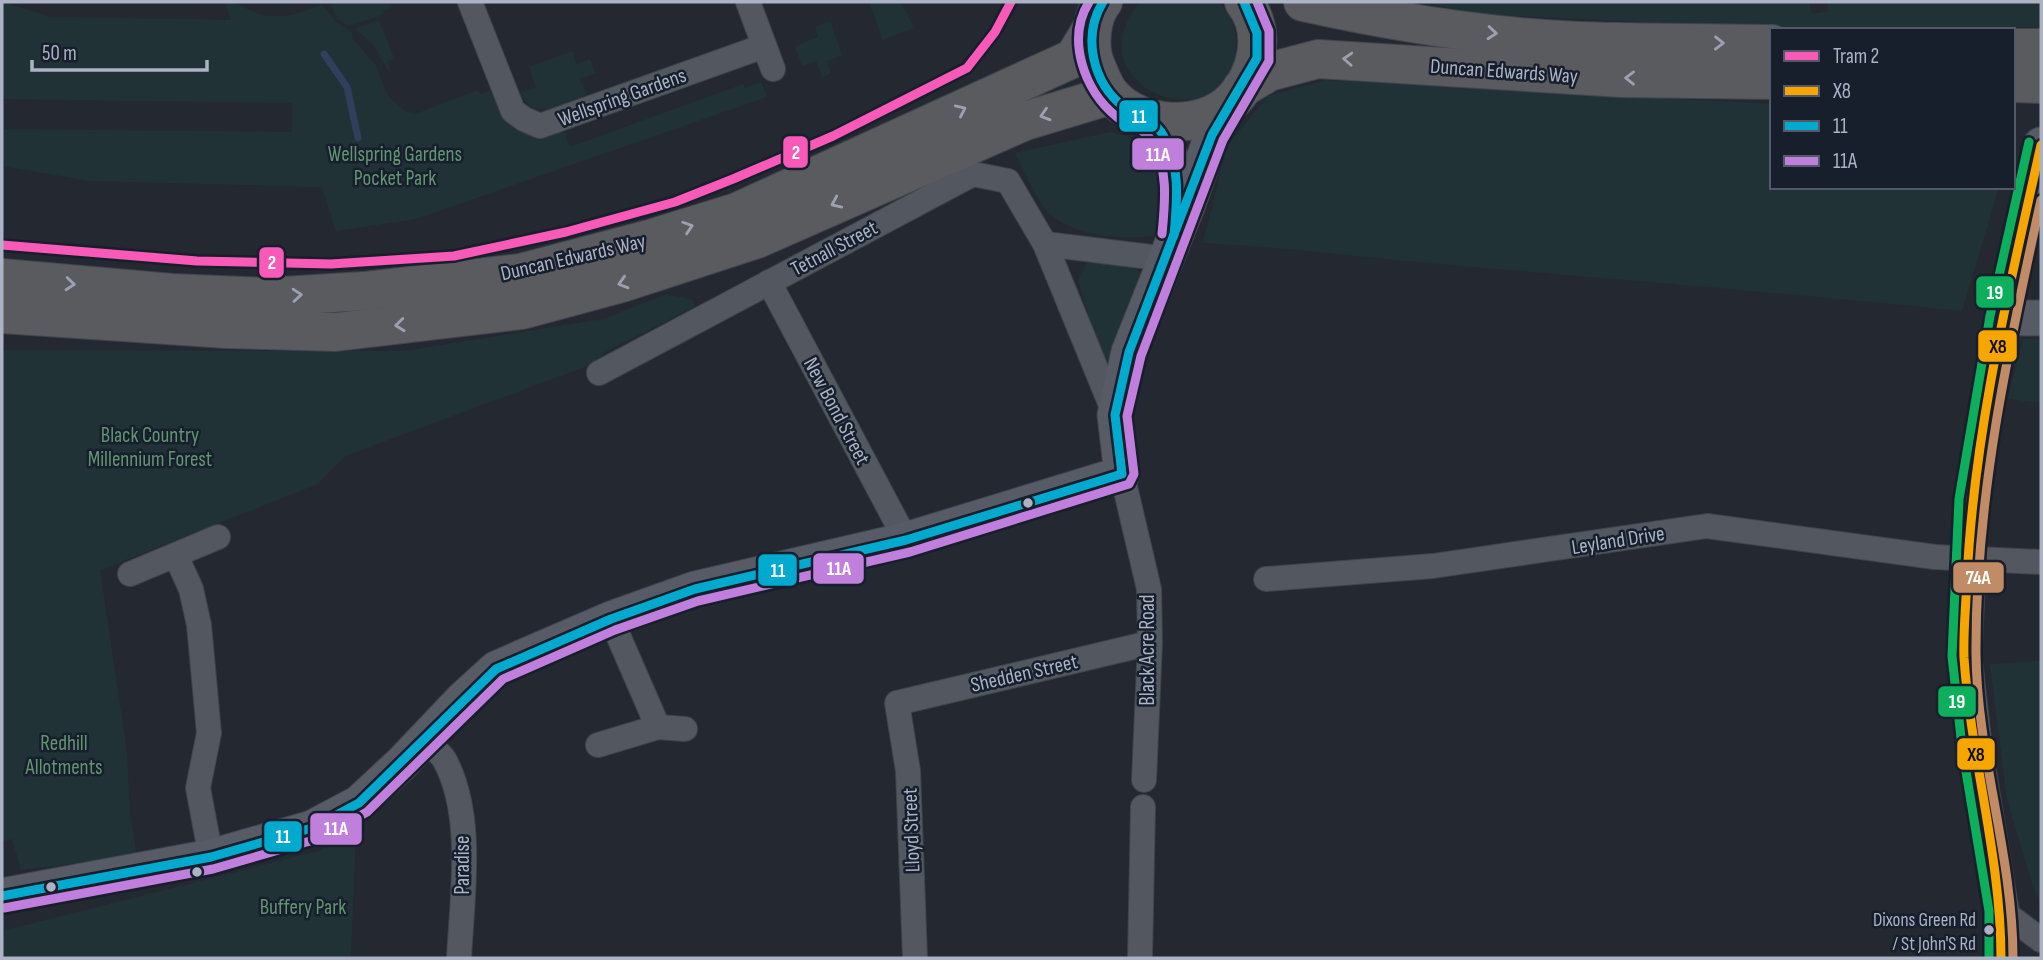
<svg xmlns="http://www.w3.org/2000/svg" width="2043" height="960" viewBox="0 0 2043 960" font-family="'Sofia Sans Condensed',sans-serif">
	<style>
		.green { fill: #213237 }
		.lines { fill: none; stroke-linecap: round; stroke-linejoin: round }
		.stream { stroke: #2f3f5c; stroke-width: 7 }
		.street-casing { stroke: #40434a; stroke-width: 26 }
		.secondary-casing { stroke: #40434a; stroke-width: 37 }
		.highway-casing { stroke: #40444e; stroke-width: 40 }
		.street { stroke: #535860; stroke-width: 24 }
		.secondary { stroke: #575b65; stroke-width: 35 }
		.highway { stroke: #595b5f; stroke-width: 38 }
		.bus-1-casing { stroke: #171e2c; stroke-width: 14 }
		.bus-2-casing { stroke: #171e2c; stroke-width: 14 }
		.bus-3-casing { stroke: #171e2c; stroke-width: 14 }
		.bus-4-casing { stroke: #171e2c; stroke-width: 14 }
		.bus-5-casing { stroke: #171e2c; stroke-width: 14 }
		.bus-1 { stroke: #f7a600; stroke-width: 9 }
		.bus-2 { stroke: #00a9ce; stroke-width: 9 }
		.bus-3 { stroke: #c07fdc; stroke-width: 9 }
		.bus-4 { stroke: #c18c65; stroke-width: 9 }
		.bus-5 { stroke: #0daf5c; stroke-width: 9 }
		.tram-1-casing { stroke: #171e2c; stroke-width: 14 }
		.tram-1 { stroke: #f95ab8; stroke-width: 9 }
		.oneway { stroke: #9ba1b1 }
		.bus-dot { fill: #abb3c5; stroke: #171e2c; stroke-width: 2.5 }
		.labels { text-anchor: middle; stroke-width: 5; stroke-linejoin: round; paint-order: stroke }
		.bus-label { font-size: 19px; fill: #abb3c5; stroke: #171e2c; text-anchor: end }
		.street-label { font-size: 21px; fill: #abb3c5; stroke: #171e2c }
		.park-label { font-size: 21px; fill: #629671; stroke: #171e2c }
		.line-badge { stroke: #171e2c; stroke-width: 2.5 }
		.badge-label { font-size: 19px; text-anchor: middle; font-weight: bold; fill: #fff }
		.pale-badge-label { font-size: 19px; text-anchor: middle; font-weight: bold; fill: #111 }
	</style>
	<rect width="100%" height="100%" fill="#242831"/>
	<g class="green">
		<path d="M2 2 51 17 231 20 225 2C238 2 244 8 256 13 281 21 299 13 322 5L335 21 352 32V38L375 64 388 96 406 112 415 114 478 90 480 94 490 91 500 110 564 130 570 147 743 84 745 88 761 82 767 97 416 219 336 231 322 187 90 181 2 166V129L292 132V103L2 99Z"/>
		<path d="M330 2H390L392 8 383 11 384 14 349 26 338 19Z"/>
		<path d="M869 2H901L914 28 883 40Z"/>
		<path d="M1140 2H1218C1233 16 1239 35 1235 55 1217 145 1071 84 1140 2Z"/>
		<path d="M1429 2H1809L1812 14 1828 11 1827 2H2041L2038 27 1822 30 1491 15 1427 4Z"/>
		<path d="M379 20 394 58 387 62 392 76 373 44 355 29Z"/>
		<path d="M830 21 842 55 827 61 831 74 822 77 816 61 802 66 795 46 818 37 815 27Z"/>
		<path d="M572 51 577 64 590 59 595 73 580 79 586 95C564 104 534 123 520 93L536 87 529 67Z"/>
		<path d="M1325 80 1772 104V187H1999L1962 311C1789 293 1614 279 1440 264 1361 257 1283 247 1203 243L1227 146 1268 96Z"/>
		<path d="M1110 132 1141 140 1159 164 1165 220 1152 236C1120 240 1071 236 1047 211 1033 195 1025 172 1015 153Z"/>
		<path d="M1105 259 1136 269 1145 278 1114 366C1094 347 1087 306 1078 280L1087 263Z"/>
		<path d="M667 294 693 300 694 307 607 351 590 365 345 456 318 484 100 570 127 753 130 814 137 855 21 870 12 839 2 842V350L404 351 603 319Z"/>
		<path d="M2023 339H2041V403L2008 399Z"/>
		<path d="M2041 661V902L2034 890 2007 799 1990 664Z"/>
		<path d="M356 829 351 958H2V931L319 851Z"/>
	</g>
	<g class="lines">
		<path class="stream" d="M324 54 347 87 358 138"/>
		<defs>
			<g id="street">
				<path d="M470 2 513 111 524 119 540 126 764 46"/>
				<path d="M748 2 773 69"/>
				<path d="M1045 244 1167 259"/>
				<path d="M769 282 906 540"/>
				<path d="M599 373 973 174 1008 181 1045 244 1115 415"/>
				<path d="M1122 474 1149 589 1150 643 1144 780"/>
				<path d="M176 556 191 589 199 625 209 733 198 788 211 857"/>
				<path d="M130 574 218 537"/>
				<path d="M1266 579 1433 566 1707 526 1935 557 2041 562"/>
				<path d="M611 619 658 727"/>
				<path d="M424 742C430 747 440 752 444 759 475 814 462 898 459 958"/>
				<path d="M598 745 658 727 685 729"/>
				<path d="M2001 910 2041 940"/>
				<path d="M915 958 908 771 897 703 1150 643"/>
				<path d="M1140 958 1143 807"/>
			</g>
			<g id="secondary">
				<path d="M1153 121C1171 154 1181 176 1176 214"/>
				<path d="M2002 318H2041"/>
				<path d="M2 896 211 857 312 828 359 803 402 763 462 700 496 669 523 657 611 619 695 589 906 540 1122 474 1115 415 1129 352 1188 204 1212 135 1232 101"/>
				<path d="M2001 958V910L1974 745 1964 656 1971 500 2002 318 2041 145"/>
			</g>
			<g id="highway">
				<path d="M1103 2C1090 18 1088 50 1097 68 1101 77 1105 89 1112 96 1140 128 1203 131 1233 100 1258 74 1267 31 1244 2"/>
				<path d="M1303 2C1393 22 1486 37 1579 41 1643 43 1707 43 1772 44"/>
				<path d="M2013 48H2041"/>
				<path d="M2013 83 2041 84"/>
				<path d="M1242 88 1269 72 1318 59 1621 78 1772 80"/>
				<path d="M2 278 172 293 267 297 364 291 520 273 653 238 737 212 1074 58 1092 28"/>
				<path d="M2 314 227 329 336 332 522 310 622 283 757 239 1025 121 1111 95"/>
			</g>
		</defs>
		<use href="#street" class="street-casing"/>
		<use href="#secondary" class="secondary-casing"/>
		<use href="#highway" class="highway-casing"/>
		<use href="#street" class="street"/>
		<use href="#secondary" class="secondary"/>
		<use href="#highway" class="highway"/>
		<defs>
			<path id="bus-1" d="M2001 958C2001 857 1971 759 1964 658 1963 632 1966 605 1967 579 1974 431 2009 289 2041 145"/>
			<g id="bus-2">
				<path d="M1103 2C1082 36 1092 83 1125 108 1139 119 1153 118 1163 135 1181 165 1177 202 1174 235"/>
				<path d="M2 896 211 857 312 828 359 803 496 669 611 619 695 589 906 540 1122 474 1115 415 1129 352 1212 135 1257 58V33L1244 2"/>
			</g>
			<g id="bus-3">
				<path d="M1089 2C1066 39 1084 91 1117 117 1129 127 1142 126 1151 140 1169 167 1165 203 1162 234"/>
				<path d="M4 908 213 869 317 839 367 812 503 679 615 630 698 601 910 552 1129 484 1134 474 1127 416 1141 356 1223 140 1269 61V31L1257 2"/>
			</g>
			<path id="bus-4" d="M2013 958C2013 856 1977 756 1976 654 1975 500 2008 349 2041 200"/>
			<path id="bus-5" d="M1989 958V911L1962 747 1952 656 1959 499 1990 316 2029 142"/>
		</defs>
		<use href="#bus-1" class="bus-1-casing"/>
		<use href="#bus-2" class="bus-2-casing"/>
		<use href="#bus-3" class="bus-3-casing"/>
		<use href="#bus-4" class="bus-4-casing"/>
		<use href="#bus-5" class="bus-5-casing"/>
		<use href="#bus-1" class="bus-1"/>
		<use href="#bus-2" class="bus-2"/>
		<use href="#bus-3" class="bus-3"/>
		<use href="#bus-4" class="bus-4"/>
		<use href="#bus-5" class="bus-5"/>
		<defs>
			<path id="tram-1" d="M2 245 197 261 331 264 454 256 566 232 675 202 733 179 833 136 967 68 995 32 1011 2"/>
		</defs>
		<use href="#tram-1" class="tram-1-casing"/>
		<use href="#tram-1" class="tram-1"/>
	</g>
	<defs><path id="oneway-chevron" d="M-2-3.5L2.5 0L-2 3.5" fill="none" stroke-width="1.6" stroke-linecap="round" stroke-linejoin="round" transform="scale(1.75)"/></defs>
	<g class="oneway">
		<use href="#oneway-chevron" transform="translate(1492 33) rotate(5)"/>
		<use href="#oneway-chevron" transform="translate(1719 43) rotate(1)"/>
		<use href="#oneway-chevron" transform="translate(1348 59) rotate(-177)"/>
		<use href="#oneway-chevron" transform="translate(1630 78) rotate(-179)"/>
		<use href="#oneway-chevron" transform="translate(961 110) rotate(-25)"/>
		<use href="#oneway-chevron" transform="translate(1045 115) rotate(163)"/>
		<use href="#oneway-chevron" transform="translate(836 203) rotate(156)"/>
		<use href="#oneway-chevron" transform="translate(688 227) rotate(-18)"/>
		<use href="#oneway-chevron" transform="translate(623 283) rotate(163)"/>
		<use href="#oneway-chevron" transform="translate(70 284) rotate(5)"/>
		<use href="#oneway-chevron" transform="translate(297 295) rotate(-4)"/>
		<use href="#oneway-chevron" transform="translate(400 325) rotate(174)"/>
	</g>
	<g class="bus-dot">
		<circle cx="1028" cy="503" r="6"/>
		<circle cx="197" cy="872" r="6"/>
		<circle cx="51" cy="887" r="6"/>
		<circle cx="1989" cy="930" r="6"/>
	</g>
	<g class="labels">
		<g class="bus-label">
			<text x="1976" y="926">Dixons Green Rd<tspan x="1976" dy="24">/ St John'S Rd</tspan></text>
		</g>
		<g class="street-label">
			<text transform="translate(1504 71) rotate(4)" y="7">Duncan Edwards Way</text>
			<text transform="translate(622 97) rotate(-20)" y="7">Wellspring Gardens</text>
			<text transform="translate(834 248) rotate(-28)" y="7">Tetnall Street</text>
			<text transform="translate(573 257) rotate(-13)" y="7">Duncan Edwards Way</text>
			<text transform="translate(837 411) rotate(62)" y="7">New Bond Street</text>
			<text transform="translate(1618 540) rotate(-9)" y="7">Leyland Drive</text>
			<text transform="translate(1147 650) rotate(-90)" y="7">Black Acre Road</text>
			<text transform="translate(1024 673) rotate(-13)" y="7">Shedden Street</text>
			<text transform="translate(911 830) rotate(-92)" y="7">Lloyd Street</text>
			<text transform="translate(462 865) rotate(-90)" y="7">Paradise</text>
		</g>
		<g class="park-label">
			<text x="395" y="161">Wellspring Gardens<tspan x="395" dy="24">Pocket Park</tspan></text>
			<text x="150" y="442">Black Country<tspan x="150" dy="24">Millennium Forest</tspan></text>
			<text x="64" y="750">Redhill<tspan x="64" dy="24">Allotments</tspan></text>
			<text x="303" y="914">Buffery Park</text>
		</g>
	</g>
	<g class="line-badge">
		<rect x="1118" y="99" width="41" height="34" rx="7" fill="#00a9ce"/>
		<rect x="782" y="135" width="27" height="34" rx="7" fill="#f95ab8"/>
		<rect x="1131" y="137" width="54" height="34" rx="7" fill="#c07fdc"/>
		<rect x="258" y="246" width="27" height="33" rx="7" fill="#f95ab8"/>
		<rect x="1975" y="275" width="40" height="34" rx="7" fill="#0daf5c"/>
		<rect x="1977" y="329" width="41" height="34" rx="7" fill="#f7a600"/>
		<rect x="812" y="552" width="53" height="33" rx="7" fill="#c07fdc"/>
		<rect x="757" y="553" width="41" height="34" rx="7" fill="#00a9ce"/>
		<rect x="1952" y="561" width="53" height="33" rx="7" fill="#c18c65"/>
		<rect x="1937" y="685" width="40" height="33" rx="7" fill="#0daf5c"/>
		<rect x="1956" y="737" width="40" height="34" rx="7" fill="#f7a600"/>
		<rect x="309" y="812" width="54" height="34" rx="7" fill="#c07fdc"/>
		<rect x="263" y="820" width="40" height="33" rx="7" fill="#00a9ce"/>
	</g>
	<g class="badge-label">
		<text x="1139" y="123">11</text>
		<text x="796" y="159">2</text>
		<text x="1158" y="161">11A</text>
		<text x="272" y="269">2</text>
		<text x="1995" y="299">19</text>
		<text x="839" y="575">11A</text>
		<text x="778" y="577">11</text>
		<text x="1978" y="584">74A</text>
		<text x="1957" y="708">19</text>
		<text x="336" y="835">11A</text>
		<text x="283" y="843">11</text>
	</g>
	<g class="pale-badge-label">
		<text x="1998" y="353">X8</text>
		<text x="1976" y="761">X8</text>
	</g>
	<rect width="2043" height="960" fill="none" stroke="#abb3c5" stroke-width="7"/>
	<rect x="1770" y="28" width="245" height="161" fill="#171e2c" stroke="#525a69" stroke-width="2"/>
	<rect x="1784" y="51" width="35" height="10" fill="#f95ab8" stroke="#525a69" stroke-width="2"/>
	<text x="1833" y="63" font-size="21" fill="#abb3c5">Tram 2</text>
	<rect x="1784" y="86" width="35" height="10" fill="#f7a600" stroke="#525a69" stroke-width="2"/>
	<text x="1833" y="98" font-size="21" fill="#abb3c5">X8</text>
	<rect x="1784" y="121" width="35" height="10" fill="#00a9ce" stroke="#525a69" stroke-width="2"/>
	<text x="1833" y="133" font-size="21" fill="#abb3c5">11</text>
	<rect x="1784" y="156" width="35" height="10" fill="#c07fdc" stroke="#525a69" stroke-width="2"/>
	<text x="1833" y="168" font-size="21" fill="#abb3c5">11A</text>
	<path d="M32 60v10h175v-10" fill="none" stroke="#abb3c5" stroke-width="3.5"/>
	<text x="42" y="60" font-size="21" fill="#abb3c5" stroke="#171e2c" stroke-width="5" paint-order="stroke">50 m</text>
</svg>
